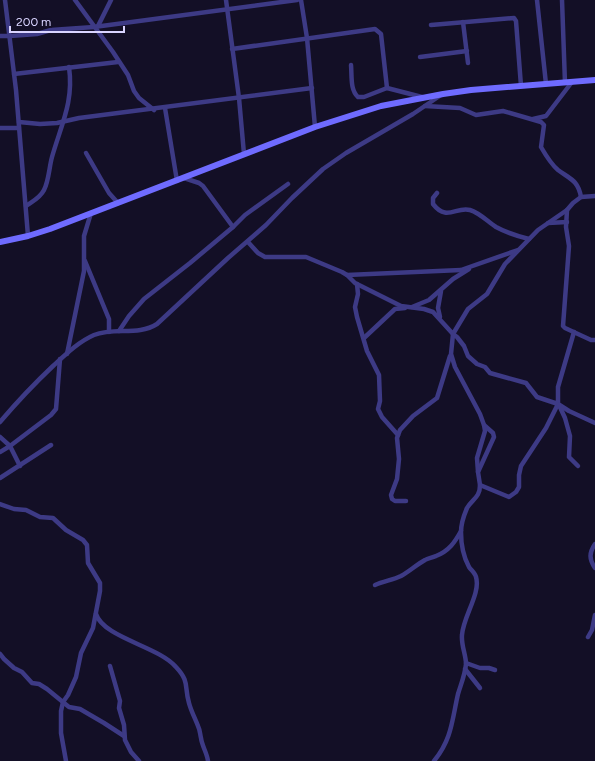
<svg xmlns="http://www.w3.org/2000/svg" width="595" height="761" viewBox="0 0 595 761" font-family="Figtree,sans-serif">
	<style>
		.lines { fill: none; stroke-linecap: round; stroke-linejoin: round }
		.street { stroke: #3d3a85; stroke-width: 4.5 }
		.secondary { stroke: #6f6bff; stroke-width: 6 }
	</style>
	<rect width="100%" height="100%" fill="#130f26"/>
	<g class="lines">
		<g class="street">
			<path d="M5 0 16 90 28 236"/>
			<path d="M75 0 113 52 128 75 134 91 139 98 154 110"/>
			<path d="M226 0 239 98 244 154"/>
			<path d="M301 0 307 38 315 127"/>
			<path d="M537 0 546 84"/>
			<path d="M562 0 565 83"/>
			<path d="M463 22 468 63"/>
			<path d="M431 25 514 18 516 21 521 86"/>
			<path d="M98 26 111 0"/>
			<path d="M0 36H10L37 34 51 30 94 27 297 0"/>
			<path d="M232 49 375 29 381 34 387 88"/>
			<path d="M420 57 467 51"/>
			<path d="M351 65C352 76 350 90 358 97H364L387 88 422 97"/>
			<path d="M14 74 118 62"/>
			<path d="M425 106 460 108 476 115 503 111 541 122 544 125 541 147C545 154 551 164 558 170 570 179 578 180 581 197"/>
			<path d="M165 108 177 181"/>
			<path d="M533 119 546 116 572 82"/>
			<path d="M19 122 40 124 57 123 79 118 312 88"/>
			<path d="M0 128H19"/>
			<path d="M86 153 109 193 118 203"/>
			<path d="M184 178 199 183 203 186 233 227"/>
			<path d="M437 193 433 198V204C447 222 456 206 470 210 480 213 488 222 496 227 507 233 517 236 529 239"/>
			<path d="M26 206C33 201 40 198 44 190 49 180 49 168 52 157 61 125 74 102 69 67"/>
			<path d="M567 210 566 227 569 246 563 326 565 328 591 340H595"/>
			<path d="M548 223 567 222"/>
			<path d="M248 242 258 253 265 257H306L342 272 347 275 355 283 401 306 424 309 433 312 453 334 468 309 487 294 505 264 538 230 567 210 573 203 581 197 595 196"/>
			<path d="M85 261 109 319V332"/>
			<path d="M347 275 461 270 518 250"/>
			<path d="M357 284 358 294 355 307 357 317 367 351 379 375 380 401 378 409 382 417 398 435"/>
			<path d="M412 307 429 300 453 279 469 269"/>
			<path d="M440 317 438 308 441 291"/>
			<path d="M119 331 129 316 144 299 190 263 233 227 245 215 288 184"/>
			<path d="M574 332 558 387V404L546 428 521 466 519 475V487L516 492 509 497 480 485 478 472 494 437 493 433 484 425 480 414 455 367 451 354 453 334 457 337 464 346 468 356 477 364 485 367 490 373 526 383 537 397 558 404 569 411 595 423"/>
			<path d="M364 338 395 309 405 308"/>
			<path d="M67 354 84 271V236L91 213"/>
			<path d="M559 405 565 418 570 436 569 457 578 466"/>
			<path d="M0 422C17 402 34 384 53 366 65 355 78 342 94 335 115 327 138 336 157 324L228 258 266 225 292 198 323 169 346 153 413 114 441 95"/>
			<path d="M0 437 10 446 20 466"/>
			<path d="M0 452 10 446 51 415 56 409 60 359"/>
			<path d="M478 472 477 458 485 431 484 425"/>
			<path d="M0 478 51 445"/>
			<path d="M406 501H395L392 499 391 495 397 479 399 459 397 438 400 430 413 416 437 398 450 356"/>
			<path d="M0 504 14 509 26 510 40 517 53 518 66 530 83 540 87 545 88 563 100 583V591L93 628 81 653 76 677 68 695 63 702 61 711V733L66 761"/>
			<path d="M595 544C589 553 589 559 595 568"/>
			<path d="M375 585C384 581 393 580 401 576 410 571 416 565 425 560 428 558 432 558 436 556 449 551 455 542 461 531"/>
			<path d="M96 614C104 638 158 646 176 667 190 682 184 686 189 703 191 711 195 718 198 726 200 730 200 734 201 738 202 746 207 753 208 761"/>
			<path d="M588 637 592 630 595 615"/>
			<path d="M0 654 4 659 14 668 22 672 32 683 39 684 47 689 69 707 80 709 104 723 124 736"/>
			<path d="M466 663 480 668H489L495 670"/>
			<path d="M110 666 120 701 119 708 124 725 125 740 131 752 139 761"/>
			<path d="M465 669 480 688"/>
			<path d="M434 761C452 739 452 720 458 694 461 684 465 675 466 664 466 655 461 645 462 635 463 617 481 593 476 577 475 573 471 570 469 567 463 556 461 543 461 532 461 524 464 515 467 508 472 499 480 498 480 485"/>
		</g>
		<path class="secondary" d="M0 242 28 236 50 229 315 127 381 106 443 94 471 90 595 80"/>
	</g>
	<path d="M10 26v6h114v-6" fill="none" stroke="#d9d4ff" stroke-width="2"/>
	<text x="16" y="26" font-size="12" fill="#d9d4ff" stroke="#130f26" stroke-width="3" paint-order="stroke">200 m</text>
</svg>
